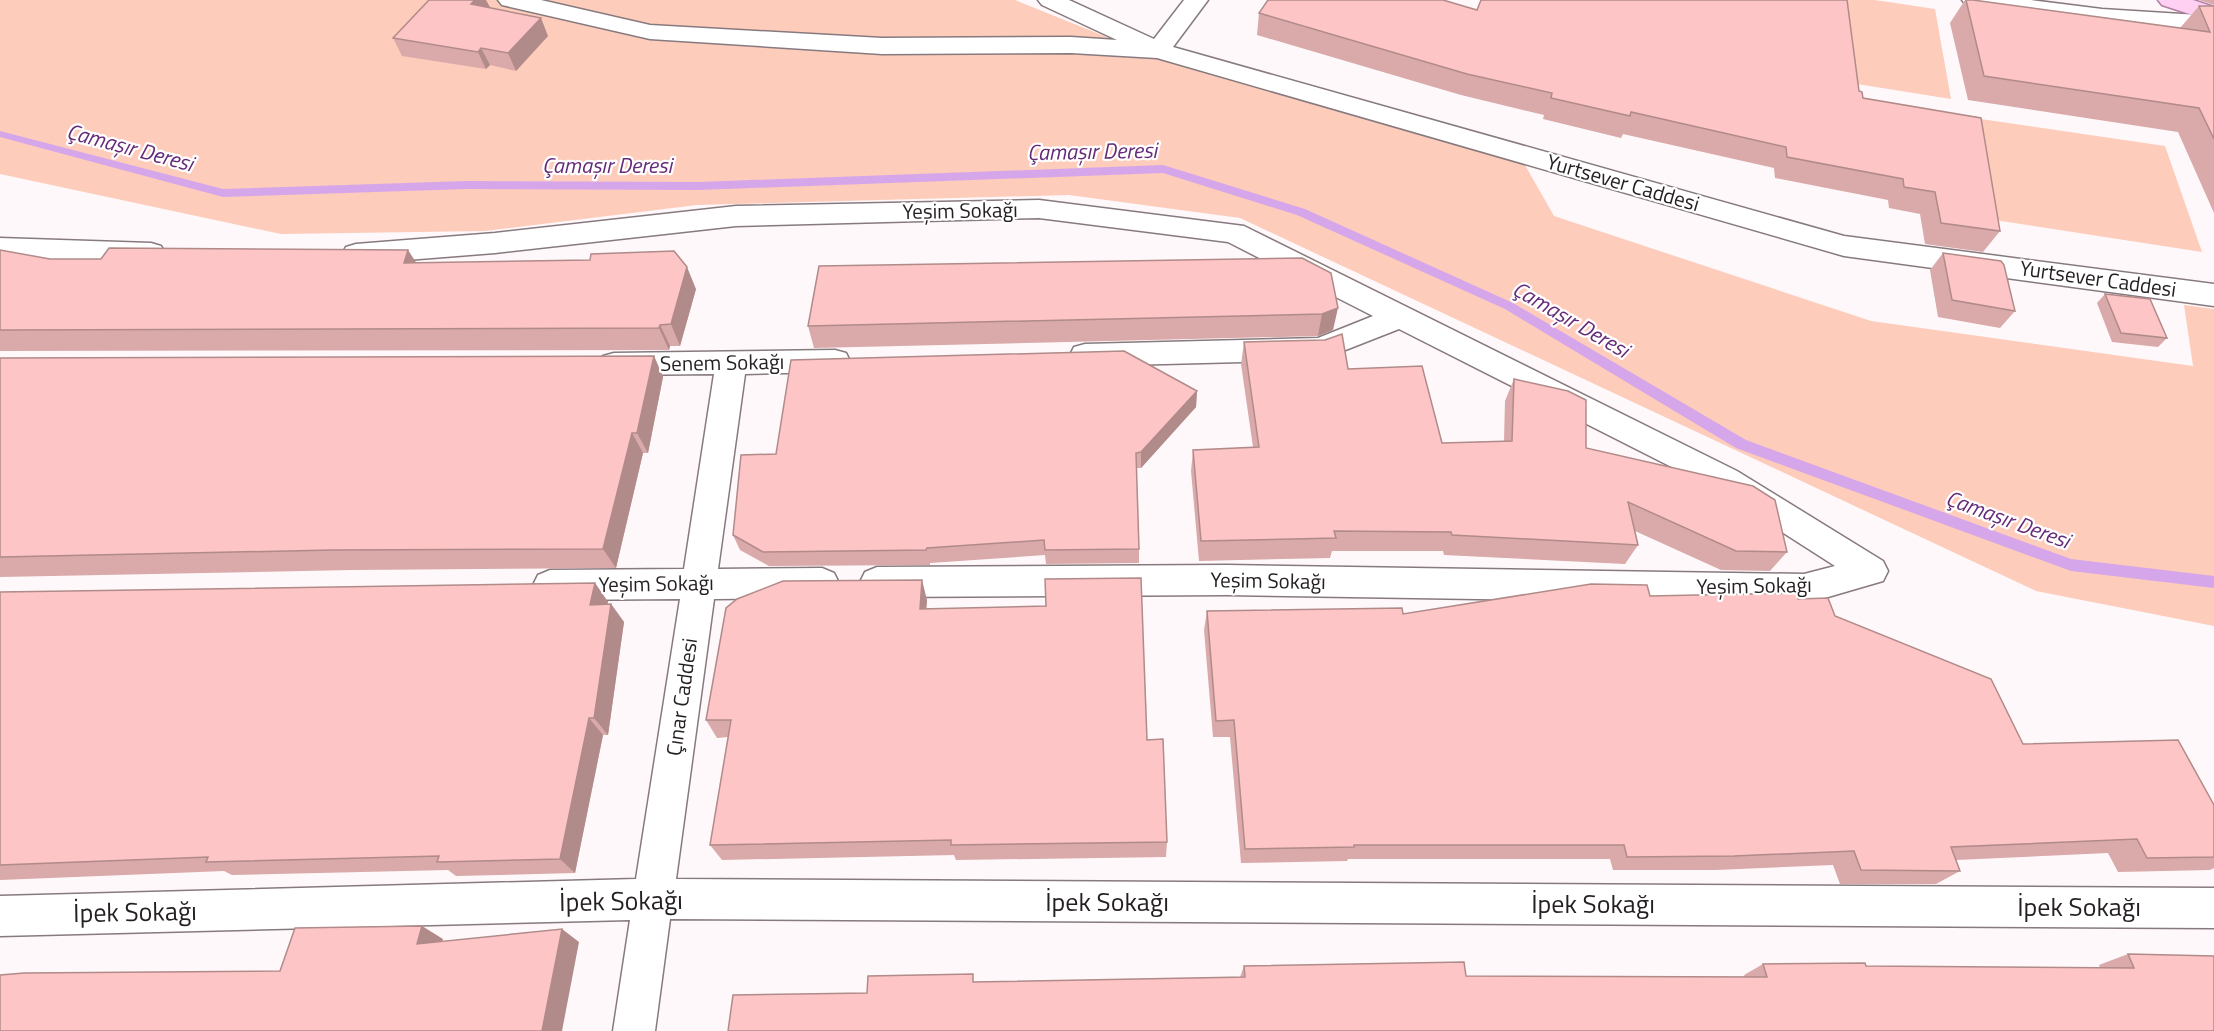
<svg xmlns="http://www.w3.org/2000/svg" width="2214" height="1031" viewBox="0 0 2214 1031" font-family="'Titillium Web',sans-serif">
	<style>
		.green { fill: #fdccbb }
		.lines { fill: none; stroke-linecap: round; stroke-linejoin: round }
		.stream { fill: #d6a6ea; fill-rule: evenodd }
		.minor-casing { stroke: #877a7e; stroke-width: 3 }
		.primary-casing { stroke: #b27ea4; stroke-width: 3 }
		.minor { fill: #fff; fill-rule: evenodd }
		.primary { fill: #ffd0f2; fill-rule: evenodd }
		.wall { fill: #daa9a9 }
		.shaded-wall { fill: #b18a8a }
		.building { fill: #fdc5c5; stroke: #b18a8a; stroke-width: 1.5 }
		.labels { text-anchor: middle; stroke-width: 4.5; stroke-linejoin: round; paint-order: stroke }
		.street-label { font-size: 21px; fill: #241f21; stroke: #fff }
		.water-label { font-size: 22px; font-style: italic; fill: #652b7a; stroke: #fff }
		.near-street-label { font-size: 26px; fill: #241f21; stroke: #fff }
	</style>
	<rect width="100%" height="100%" fill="#fef8fa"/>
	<g class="green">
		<path d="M0 0H1015L1169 62 1525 165 1554 216 1871 321 2193 366 2184 305 2214 309V626L2036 591 1240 218 1069 195 697 205 485 231 281 234 0 174Z"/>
		<path d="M1847 0H1875L1935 9 1951 99 1857 84Z"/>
		<path d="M1967 117 2165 146 2202 252 1988 219Z"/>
	</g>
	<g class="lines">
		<path class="stream" d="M0 131 223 189 466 181 699 182 1163 165 1305 209 1513 303 1746 440 2071 559 2214 576V588L2071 571 1736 448 1505 309 1297 215 1163 173 699 190 466 189 223 197 0 137Z"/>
		<defs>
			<g id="minor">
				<path d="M498 0H541L650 25 882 38 1071 37 1117 40 1042 5 1038 0H1069L1154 39 1184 0H1208L1173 47 1844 236 2214 284V306L1844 256 1157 58 1071 53 882 54 650 39 502 5Z"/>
				<path d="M1962 0H2031L2102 9 2214 16V30L2102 23 1974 7 1966 5Z"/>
				<path d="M1039 200 1244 226 1737 471 1883 561 1888 571 1883 581 1804 604 1227 595 877 597 865 592 860 582 865 572 877 567 1227 565 1804 574 1835 566 1715 489 1399 329 1320 360 1085 366 1074 363 1070 355 1074 347 1085 344 1318 338 1373 316 1228 242 1039 218 736 226 495 253 356 264 346 261 342 254 346 247 356 244 495 233 736 206Z"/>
				<path d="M0 238 151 243 161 246 165 253 161 260 151 263 0 258Z"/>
				<path d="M835 350 846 353 850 361 846 369 835 372 745 374 718 569 822 568 834 573 839 583 834 593 822 598 714 599 676 879 2214 888V928L670 919 655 1031H613L630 920 0 936V896L636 879 680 599 550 600 538 595 533 585 538 575 550 570 684 569 714 374 614 375 603 372 599 364 603 356 614 353Z"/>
			</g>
			<path id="primary" d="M2158 0H2193L2214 7V22L2162 5Z"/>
		</defs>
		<use href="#minor" class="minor-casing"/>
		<use href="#primary" class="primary-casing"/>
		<use href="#minor" class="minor"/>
		<use href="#primary" class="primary"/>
	</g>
	<g class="wall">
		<path d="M1965 0H1973L2180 28 2199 6H2214V213L2178 132 1968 100 1950 23Z"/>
		<path d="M2199 0H2214V5Z"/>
		<path d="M490 8 548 36 516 71 490 65 486 69 402 56 393 38Z"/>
		<path d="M1477 10 1859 91 1863 98 2000 231 1983 252 1925 244 1920 214 1889 208 1888 200 1775 178 1774 168 1623 134 1621 138 1543 119 1544 115 1461 95 1257 35 1259 13Z"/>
		<path d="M0 250 50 259 416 263 696 289 680 346H670L669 350 0 351Z"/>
		<path d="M1943 253 2015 311 2000 328 1938 317 1930 270Z"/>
		<path d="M1331 273 1333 330 1318 336 814 348 808 326Z"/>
		<path d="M2105 294 2167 338 2158 347 2112 342 2097 303Z"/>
		<path d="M1244 342 1348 369 1442 443 1504 441 1505 401 1514 379 1586 448 1787 552 1770 571 1721 570 1635 531 1638 545 1625 564 1444 555 1443 551H1332L1330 558 1199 561 1191 471 1193 450 1253 447 1241 364Z"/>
		<path d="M654 356 663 377 648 453H643L616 568 351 570 0 577V358Z"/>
		<path d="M1197 391 1196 407 1141 468H1136L1139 549V563L1046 564 1045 555 930 563V565L769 566 740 550 733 535 776 454Z"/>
		<path d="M595 583 608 602 607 604H611L624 622 608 735H603L575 873 456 876 448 870 232 875 224 871 0 880V592Z"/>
		<path d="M1650 596 1798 599 1835 616 2023 744 2214 805V868L2210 870 2118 872 2108 853 1956 860 1960 871 1936 884H1840L1833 865 1716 870H1613L1610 859H1348L1347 861 1241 863 1230 737H1213L1204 630 1207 611 1403 614Z"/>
		<path d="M927 600 926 609 1147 740 1167 842 1166 857 956 860 954 855 722 860 710 845 728 737 717 738 706 720Z"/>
		<path d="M2128 954 2214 1031 867 993 976 982 1240 977 1244 966 1466 976 1745 977 1744 975 1763 964 1866 966 2100 968 2099 965Z"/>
	</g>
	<g class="shaded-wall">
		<path d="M475 0H486L491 9 471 4Z"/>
		<path d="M541 18 548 36 516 71 508 53Z"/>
		<path d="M481 48 490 65 486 69 478 52Z"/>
		<path d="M408 250 423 273 404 263Z"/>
		<path d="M687 267 696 289 680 346 671 324Z"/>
		<path d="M1338 308 1333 330 1318 336 1322 314Z"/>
		<path d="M660 325 670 346 669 350 659 328Z"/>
		<path d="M654 356 663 377 648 453 637 433Z"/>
		<path d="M1197 391 1196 407 1141 468V452Z"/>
		<path d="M632 433 643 453 616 568 603 549Z"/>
		<path d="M922 580 927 600 925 629 920 609Z"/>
		<path d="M595 583 608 602 603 623 590 605Z"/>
		<path d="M611 604 624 622 608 735 594 718Z"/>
		<path d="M589 718 603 735 575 873 560 859Z"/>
		<path d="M422 926 443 939 438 956 417 944Z"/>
		<path d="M562 929 579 942 562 1031H542Z"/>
	</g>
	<g class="building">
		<path d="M429 0H475L471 4 541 18 508 53 481 48 478 52 393 38Z"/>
		<path d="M1268 0H1443L1477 10 1481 0H1847L1859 91 1862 92 1863 98 1981 118 2000 231 1941 223 1935 192 1904 187 1903 179 1787 157 1786 147 1631 112 1630 116 1551 98 1552 93 1467 74 1259 13Z"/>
		<path d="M1966 0H1973L2210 32 2199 6H2214V139L2199 108 1984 76Z"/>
		<path d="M109 248 408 250 404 263 590 260 591 254 674 251 687 267 671 324 660 325 659 328 0 330V250L50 259H101Z"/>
		<path d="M1943 253 2001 261 2004 265 2015 311 1952 300Z"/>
		<path d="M1302 258 1331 273 1338 308 1322 314 808 326 819 266Z"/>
		<path d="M2105 294 2150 299 2167 338 2121 333Z"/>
		<path d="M1342 334 1348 369 1422 366 1442 443 1512 441 1514 379 1568 391 1586 400V448L1753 486 1775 500 1787 552 1736 551 1628 502 1638 545 1452 535 1451 532 1334 531 1336 538 1201 541 1193 450 1259 447 1244 342 1325 340Z"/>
		<path d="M1124 351 1197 391 1141 452 1136 453 1139 549 1045 550 1044 540 927 548 926 550 763 552 733 535 741 455 776 454 791 360Z"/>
		<path d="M654 356 637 433H632L603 549 332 550 0 557V358Z"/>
		<path d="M1141 578 1147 740 1163 739 1167 842 951 845V840L710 845 731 720H706L726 608 737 599 783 581 922 580 920 609 1046 606 1045 579Z"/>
		<path d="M595 583 590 605 611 604 594 718H589L560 859 437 862 439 856 206 862 208 857 0 865V592Z"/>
		<path d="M1591 584 1647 585 1650 596 1797 593 1798 599 1828 598 1835 616 1991 679 2023 744 2178 740 2214 805V857L2147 858 2137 839 1951 847 1960 871 1861 870 1854 851 1734 856 1627 857 1624 845H1354V847L1245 849 1234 720 1216 721 1207 611 1402 608 1403 614Z"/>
		<path d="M422 926 417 944 562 929 542 1031H0V975L24 973 280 971 295 928Z"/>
		<path d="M2128 954 2214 956V1031H728L733 995 867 993 868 976 973 974V982L1245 977 1244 966 1464 962 1466 976 1767 977 1763 964 1865 963 1866 966 2134 968Z"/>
	</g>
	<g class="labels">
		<g class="street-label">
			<text transform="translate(1623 183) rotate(16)" y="7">Yurtsever Caddesi</text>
			<text transform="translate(960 211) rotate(-1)" y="7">Yeşim Sokağı</text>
			<text transform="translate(2098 279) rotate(8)" y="7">Yurtsever Caddesi</text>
			<text transform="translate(722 363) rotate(-1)" y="7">Senem Sokağı</text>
			<text transform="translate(1268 581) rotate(1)" y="7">Yeşim Sokağı</text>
			<text transform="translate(656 584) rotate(-1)" y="7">Yeşim Sokağı</text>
			<text transform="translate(1754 586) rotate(-1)" y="7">Yeşim Sokağı</text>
			<text transform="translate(682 697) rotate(-82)" y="7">Çınar Caddesi</text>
		</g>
		<g class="water-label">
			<text transform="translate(130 147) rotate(15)" y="8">Çamaşır Deresi</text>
			<text transform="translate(1092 151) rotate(-1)" y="8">Çamaşır Deresi</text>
			<text x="607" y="173">Çamaşır Deresi</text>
			<text transform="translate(1571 319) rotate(30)" y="8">Çamaşır Deresi</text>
			<text transform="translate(2008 519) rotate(20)" y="8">Çamaşır Deresi</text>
		</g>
		<g class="near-street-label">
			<text transform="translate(621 901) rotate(-1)" y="9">İpek Sokağı</text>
			<text x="1107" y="911">İpek Sokağı</text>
			<text x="1593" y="913">İpek Sokağı</text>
			<text x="2079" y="916">İpek Sokağı</text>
			<text transform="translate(135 912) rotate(-1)" y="9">İpek Sokağı</text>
		</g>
	</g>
</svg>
